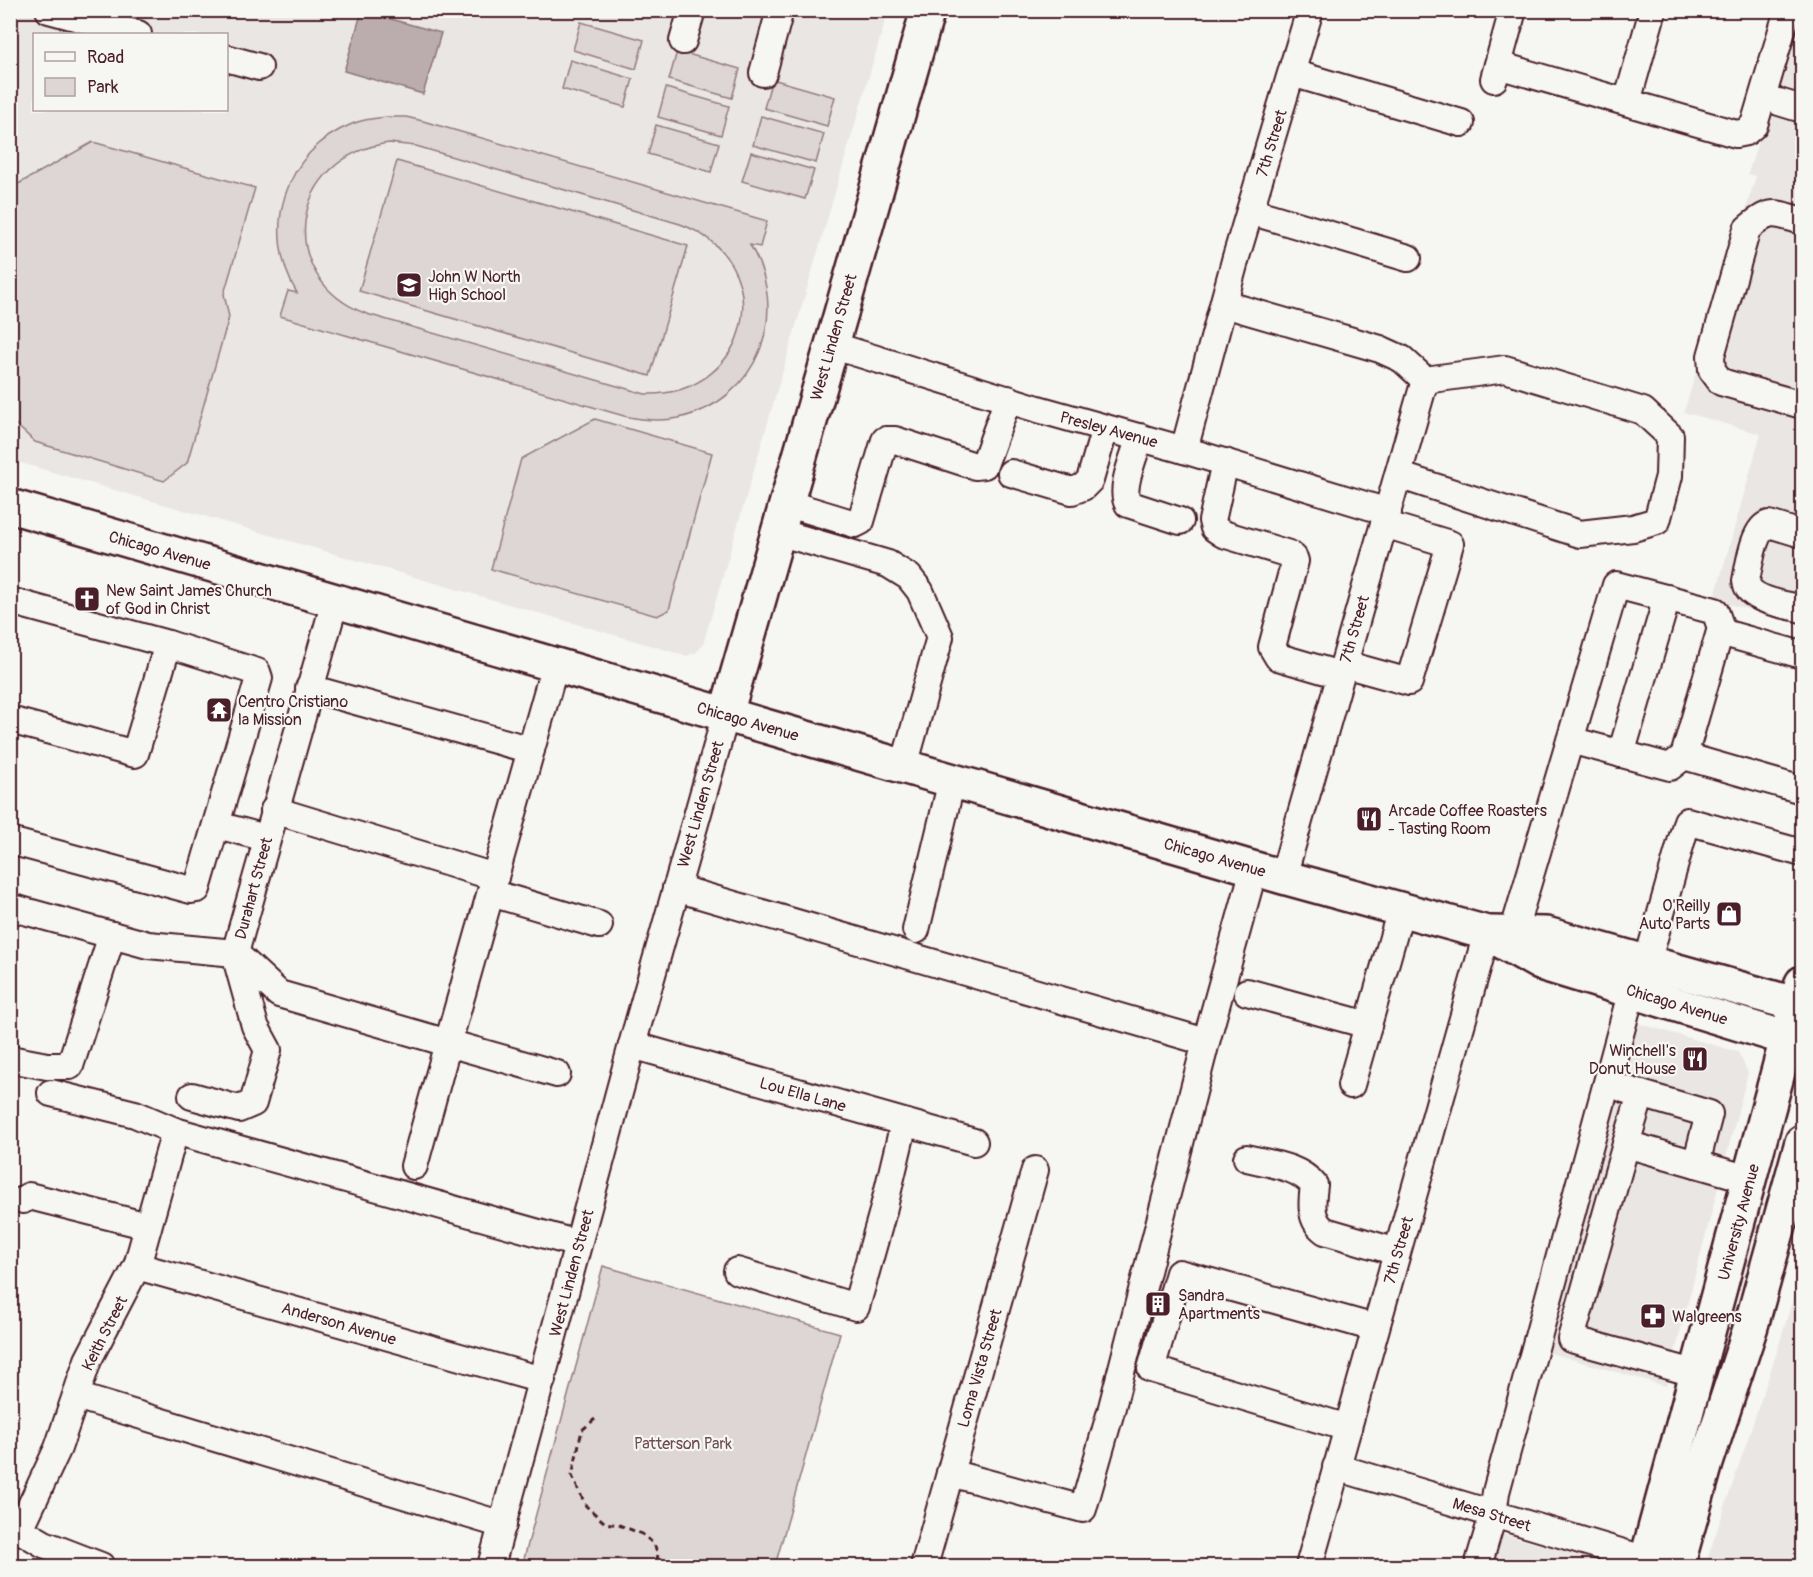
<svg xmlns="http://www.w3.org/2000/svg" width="1813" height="1577" viewBox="0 0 1813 1577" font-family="Pangolin,sans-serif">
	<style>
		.built { fill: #e9e6e3; fill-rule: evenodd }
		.green { fill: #ddd6d5; stroke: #947a80; stroke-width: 1.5; fill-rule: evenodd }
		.water { fill: #bbadae; stroke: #8e747a; stroke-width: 1.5 }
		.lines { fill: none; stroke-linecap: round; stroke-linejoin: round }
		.minor-casing { stroke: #4a1f2b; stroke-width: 30 }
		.major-casing { stroke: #4a1f2b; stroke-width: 38 }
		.path { stroke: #4a1f2b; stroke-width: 3; stroke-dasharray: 6 4.5; stroke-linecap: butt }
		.minor { stroke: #f6f6f2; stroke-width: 26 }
		.major { stroke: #f6f6f2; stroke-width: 33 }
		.labels { text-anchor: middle; stroke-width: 4.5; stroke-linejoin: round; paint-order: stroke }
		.street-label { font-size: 16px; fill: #4a1f2b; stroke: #f6f6f2 }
		.poi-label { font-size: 16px; fill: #4a1f2b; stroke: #f6f6f2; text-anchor: start }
		.park-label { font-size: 16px; fill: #6f4d56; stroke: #f6f6f2 }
	</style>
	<rect width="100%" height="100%" fill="#f6f6f2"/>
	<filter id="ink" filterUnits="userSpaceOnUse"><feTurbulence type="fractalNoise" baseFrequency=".0167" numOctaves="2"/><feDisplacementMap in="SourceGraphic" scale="12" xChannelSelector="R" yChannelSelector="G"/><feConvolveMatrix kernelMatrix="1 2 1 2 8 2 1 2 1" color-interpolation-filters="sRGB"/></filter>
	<g filter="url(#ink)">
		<g class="built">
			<path d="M10 11H888L703 644 697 652 687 656 11 460ZM34 34H226V110H34Z"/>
			<path d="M1799 11H1802V624L1714 600 1761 434 1684 412 1756 176 1748 174Z"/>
			<path d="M1633 1022 1738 1052 1748 1073 1666 1386 1543 1351Z"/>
			<path d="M1802 1269V1566H1705L1776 1355Z"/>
			<path d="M1498 1533 1600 1561 1605 1566H1489Z"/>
		</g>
		<g class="green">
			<path d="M581 22 644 40 636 69 573 50Z"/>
			<path d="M677 51 740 69 732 98 669 80Z"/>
			<path d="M570 60 633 79 625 107 562 89Z"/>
			<path d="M772 79 835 97 827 126 764 108Z"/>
			<path d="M666 88 729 106 721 135 658 117Z"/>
			<path d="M761 116 824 134 816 163 753 145Z"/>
			<path d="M388 117H406L423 121 767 221 760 247 750 245C791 313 759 400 679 418 660 422 642 420 624 416L280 316 288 291 297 293C260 231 284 151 352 124 363 119 376 118 388 117ZM389 143 416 146 680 224C781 261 753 397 645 394L367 314C273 279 289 156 389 143Z"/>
			<path d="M656 125 719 143 711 172 648 154Z"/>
			<path d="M93 142 255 188 224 294 229 317 187 463 164 481 35 442 11 420V188Z"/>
			<path d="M751 152 814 170 805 199 742 181Z"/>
			<path d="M397 161 688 246 650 376 359 291Z"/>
			<path d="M595 419 712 453 669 610 657 616 491 569 521 459Z"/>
			<path d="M603 1266 840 1333 775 1566H522Z"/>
		</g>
		<path class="water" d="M362 11 441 33 423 94 344 71Z"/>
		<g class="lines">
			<defs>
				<g id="minor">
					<path d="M49 10 138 34"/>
					<path d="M683 41 692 10"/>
					<path d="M226 58 259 67"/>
					<path d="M1498 65 1736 134 1746 132 1754 125 1788 10"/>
					<path d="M763 73 780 10"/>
					<path d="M1292 73 1461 123"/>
					<path d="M1494 79 1513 10"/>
					<path d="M1627 102 1653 10"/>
					<path d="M1779 102 1802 109"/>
					<path d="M1250 211 1408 258"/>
					<path d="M1802 221C1774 213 1771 208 1747 229L1711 356 1712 370 1721 382 1802 405"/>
					<path d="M1224 304 1380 349 1402 359 1425 380"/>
					<path d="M831 345 1038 409 1184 450 1388 512"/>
					<path d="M1140 437C1135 455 1119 488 1128 504L1180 521"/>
					<path d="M1184 450 1236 257 1310 10"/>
					<path d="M1225 462 1212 521 1214 528 1223 534 1289 554 1294 558 1295 561 1272 647 1278 657 1340 675"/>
					<path d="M1011 473 1072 491 1083 487 1090 480 1105 428"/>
					<path d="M1398 475 1580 534 1633 528 1657 521 1669 476 1670 436 1643 411 1505 369 1425 380"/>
					<path d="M786 503 855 524 861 521 885 440H895L975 466 984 465 1008 399"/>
					<path d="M778 532 888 564 909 577 920 591 940 637 904 766"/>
					<path d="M1802 534 1769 524C1754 527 1749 566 1746 581 1748 601 1785 604 1802 609"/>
					<path d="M10 601 168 644 257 672 259 678 197 889 191 890 10 841"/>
					<path d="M1720 632 1802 655"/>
					<path d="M1344 664 1409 682 1450 544 1384 524"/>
					<path d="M309 688 531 750"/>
					<path d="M10 720 135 754 168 644"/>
					<path d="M1621 754 1667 598"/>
					<path d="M1684 756 1802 790"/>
					<path d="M274 810 495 877"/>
					<path d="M217 825 266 838"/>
					<path d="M1283 877 1425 380"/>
					<path d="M676 888 1206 1042"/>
					<path d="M491 893 599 925"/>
					<path d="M10 907 148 945 235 953 335 601"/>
					<path d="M916 930 952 780"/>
					<path d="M1513 933 1616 585 1715 611 1721 628 1684 756 1670 767 1570 740"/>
					<path d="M235 953 279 994 448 1043 555 665"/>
					<path d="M1647 963 1687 821 1802 853"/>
					<path d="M1247 992 1368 1025"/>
					<path d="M632 1045 974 1142"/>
					<path d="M10 1059 47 1066H70L112 935"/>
					<path d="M1351 1085 1401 909"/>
					<path d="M1624 1089 1641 1094 1626 1144"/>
					<path d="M51 1093 135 1114 175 1131 578 1244"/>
					<path d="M1641 1094 1709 1114 1696 1164"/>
					<path d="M192 1096 239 1109 253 1103 268 1050 255 1026 235 954"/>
					<path d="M1247 1158C1270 1164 1298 1166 1314 1185 1312 1202 1309 1220 1325 1231L1397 1252"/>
					<path d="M414 1166 448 1043 557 1074"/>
					<path d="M23 1200 29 1196 148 1226"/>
					<path d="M137 1266 542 1380"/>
					<path d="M737 1271 856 1307 883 1211 904 1123"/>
					<path d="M1698 1374 1571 1339 1626 1144 1749 1179"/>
					<path d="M76 1396 503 1525"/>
					<path d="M1348 1428 1151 1369 1179 1273 1375 1328"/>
					<path d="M1336 1467 1647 1560"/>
					<path d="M950 1473 1083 1509 1111 1411 1206 1042 1254 869"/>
					<path d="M10 1524 44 1544 101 1566"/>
					<path d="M20 1529 58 1448 88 1360 137 1266 175 1131"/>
					<path d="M491 1566 632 1045 726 714"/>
					<path d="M924 1566 1035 1170"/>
					<path d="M1309 1566 1487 933"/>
					<path d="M1478 1566 1493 1515 1496 1492 1632 990"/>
				</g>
				<g id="major">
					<path d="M10 506 1283 877 1487 933 1540 963 1802 1043"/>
					<path d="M726 714 928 10"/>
					<path d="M1491 933 1546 934 1802 1006"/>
					<path d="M1645 1566 1802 983"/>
					<path d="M1677 1566 1706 1463 1751 1326 1802 1142"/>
				</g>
			</defs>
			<use href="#minor" class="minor-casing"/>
			<use href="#major" class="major-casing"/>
			<path class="path" d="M595 1419 582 1430 572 1476 586 1506 605 1523 619 1525 642 1534 654 1544 658 1554 656 1566"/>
			<use href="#minor" class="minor"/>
			<use href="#major" class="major"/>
		</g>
	</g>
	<defs>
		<symbol id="school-square" viewBox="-11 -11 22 22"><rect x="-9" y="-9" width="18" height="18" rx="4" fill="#4a1f2b" stroke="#f6f6f2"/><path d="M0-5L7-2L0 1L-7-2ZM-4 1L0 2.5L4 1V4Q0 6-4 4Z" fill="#fff"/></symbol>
		<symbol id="church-square" viewBox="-11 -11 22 22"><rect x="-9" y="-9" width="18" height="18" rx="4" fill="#4a1f2b" stroke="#f6f6f2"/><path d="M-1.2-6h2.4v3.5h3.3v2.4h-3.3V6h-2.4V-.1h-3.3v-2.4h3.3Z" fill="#fff"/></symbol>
		<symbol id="temple-square" viewBox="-11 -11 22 22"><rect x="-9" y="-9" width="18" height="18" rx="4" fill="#4a1f2b" stroke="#f6f6f2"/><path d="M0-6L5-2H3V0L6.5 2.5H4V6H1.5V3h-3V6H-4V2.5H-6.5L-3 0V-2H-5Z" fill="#fff"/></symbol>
		<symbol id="restaurant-square" viewBox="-11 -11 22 22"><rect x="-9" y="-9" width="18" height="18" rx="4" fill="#4a1f2b" stroke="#f6f6f2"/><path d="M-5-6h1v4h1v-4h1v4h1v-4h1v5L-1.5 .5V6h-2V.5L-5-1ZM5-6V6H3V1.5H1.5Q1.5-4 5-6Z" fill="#fff"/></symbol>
		<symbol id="shop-square" viewBox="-11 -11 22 22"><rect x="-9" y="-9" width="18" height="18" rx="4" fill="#4a1f2b" stroke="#f6f6f2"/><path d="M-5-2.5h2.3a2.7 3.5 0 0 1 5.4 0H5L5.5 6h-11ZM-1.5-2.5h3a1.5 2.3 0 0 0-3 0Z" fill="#fff"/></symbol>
		<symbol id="building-square" viewBox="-11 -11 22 22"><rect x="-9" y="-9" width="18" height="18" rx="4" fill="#4a1f2b" stroke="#f6f6f2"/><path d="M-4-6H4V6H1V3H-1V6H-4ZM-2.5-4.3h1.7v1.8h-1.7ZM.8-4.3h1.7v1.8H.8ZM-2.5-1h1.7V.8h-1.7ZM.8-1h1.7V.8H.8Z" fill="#fff"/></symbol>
		<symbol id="pharmacy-square" viewBox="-11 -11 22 22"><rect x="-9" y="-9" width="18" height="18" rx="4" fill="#4a1f2b" stroke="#f6f6f2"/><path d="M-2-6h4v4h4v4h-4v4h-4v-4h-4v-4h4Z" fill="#fff"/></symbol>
	</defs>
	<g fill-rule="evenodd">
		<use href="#school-square" x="394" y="270" width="30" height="30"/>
		<use href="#church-square" x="72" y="584" width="30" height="30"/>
		<use href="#temple-square" x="204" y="695" width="30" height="30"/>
		<use href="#restaurant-square" x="1354" y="804" width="30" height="30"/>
		<use href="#shop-square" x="1714" y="899" width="30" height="30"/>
		<use href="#restaurant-square" x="1680" y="1044" width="30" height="30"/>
		<use href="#building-square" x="1143" y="1289" width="30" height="30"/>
		<use href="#pharmacy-square" x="1638" y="1301" width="30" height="30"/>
	</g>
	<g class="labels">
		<g class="street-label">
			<text transform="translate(1271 143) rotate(-73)" y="6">7th Street</text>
			<text transform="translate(833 337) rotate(-74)" y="6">West Linden Street</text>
			<text transform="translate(1109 429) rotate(15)" y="6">Presley Avenue</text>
			<text transform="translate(160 550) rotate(16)" y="6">Chicago Avenue</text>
			<text transform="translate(1354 629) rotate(-74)" y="6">7th Street</text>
			<text transform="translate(748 721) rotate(16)" y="6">Chicago Avenue</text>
			<text transform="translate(700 804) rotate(-74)" y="6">West Linden Street</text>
			<text transform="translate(1215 857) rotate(16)" y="6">Chicago Avenue</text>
			<text transform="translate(253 888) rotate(-75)" y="6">Durahart Street</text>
			<text transform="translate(1677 1004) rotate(17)" y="6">Chicago Avenue</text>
			<text transform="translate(803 1094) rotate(16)" y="6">Lou Ella Lane</text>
			<text transform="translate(1738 1222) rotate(-75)" y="6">University Avenue</text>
			<text transform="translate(1398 1250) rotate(-74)" y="6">7th Street</text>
			<text transform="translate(571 1273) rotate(-75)" y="6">West Linden Street</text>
			<text transform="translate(339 1323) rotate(16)" y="6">Anderson Avenue</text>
			<text transform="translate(104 1333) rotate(-63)" y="6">Keith Street</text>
			<text transform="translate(979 1368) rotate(-74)" y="6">Loma Vista Street</text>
			<text transform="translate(1492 1514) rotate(17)" y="6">Mesa Street</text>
		</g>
		<g class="poi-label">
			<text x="428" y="282">John W North<tspan x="428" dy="18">High School</tspan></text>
			<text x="106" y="596">New Saint James Church<tspan x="106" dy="18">of God in Christ</tspan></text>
			<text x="238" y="707">Centro Cristiano<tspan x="238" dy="18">la Mission</tspan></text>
			<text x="1388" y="816">Arcade Coffee Roasters<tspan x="1388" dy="18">- Tasting Room</tspan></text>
			<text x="1710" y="911" text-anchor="end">O'Reilly<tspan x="1710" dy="18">Auto Parts</tspan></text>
			<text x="1676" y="1056" text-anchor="end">Winchell's<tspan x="1676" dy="18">Donut House</tspan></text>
			<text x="1178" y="1301">Sandra<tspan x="1178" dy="18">Apartments</tspan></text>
			<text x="1672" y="1322">Walgreens</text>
		</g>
		<g class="park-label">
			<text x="683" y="1449">Patterson Park</text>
		</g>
	</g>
	<rect width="1813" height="1577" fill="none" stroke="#f6f6f2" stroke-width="36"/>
	<rect x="18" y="18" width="1777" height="1541" fill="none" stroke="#4a1f2b" stroke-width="2" filter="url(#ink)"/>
	<rect x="33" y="33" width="195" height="78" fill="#f6f6f2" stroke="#b1a0a2" stroke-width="1.5"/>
	<rect x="45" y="52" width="30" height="9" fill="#f6f6f2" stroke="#b1a0a2" stroke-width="1.5"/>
	<text x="87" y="63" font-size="18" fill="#4a1f2b">Road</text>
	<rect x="45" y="78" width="30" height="18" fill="#ddd6d5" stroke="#b1a0a2" stroke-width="1.5"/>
	<text x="87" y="93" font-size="18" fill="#4a1f2b">Park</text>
</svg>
